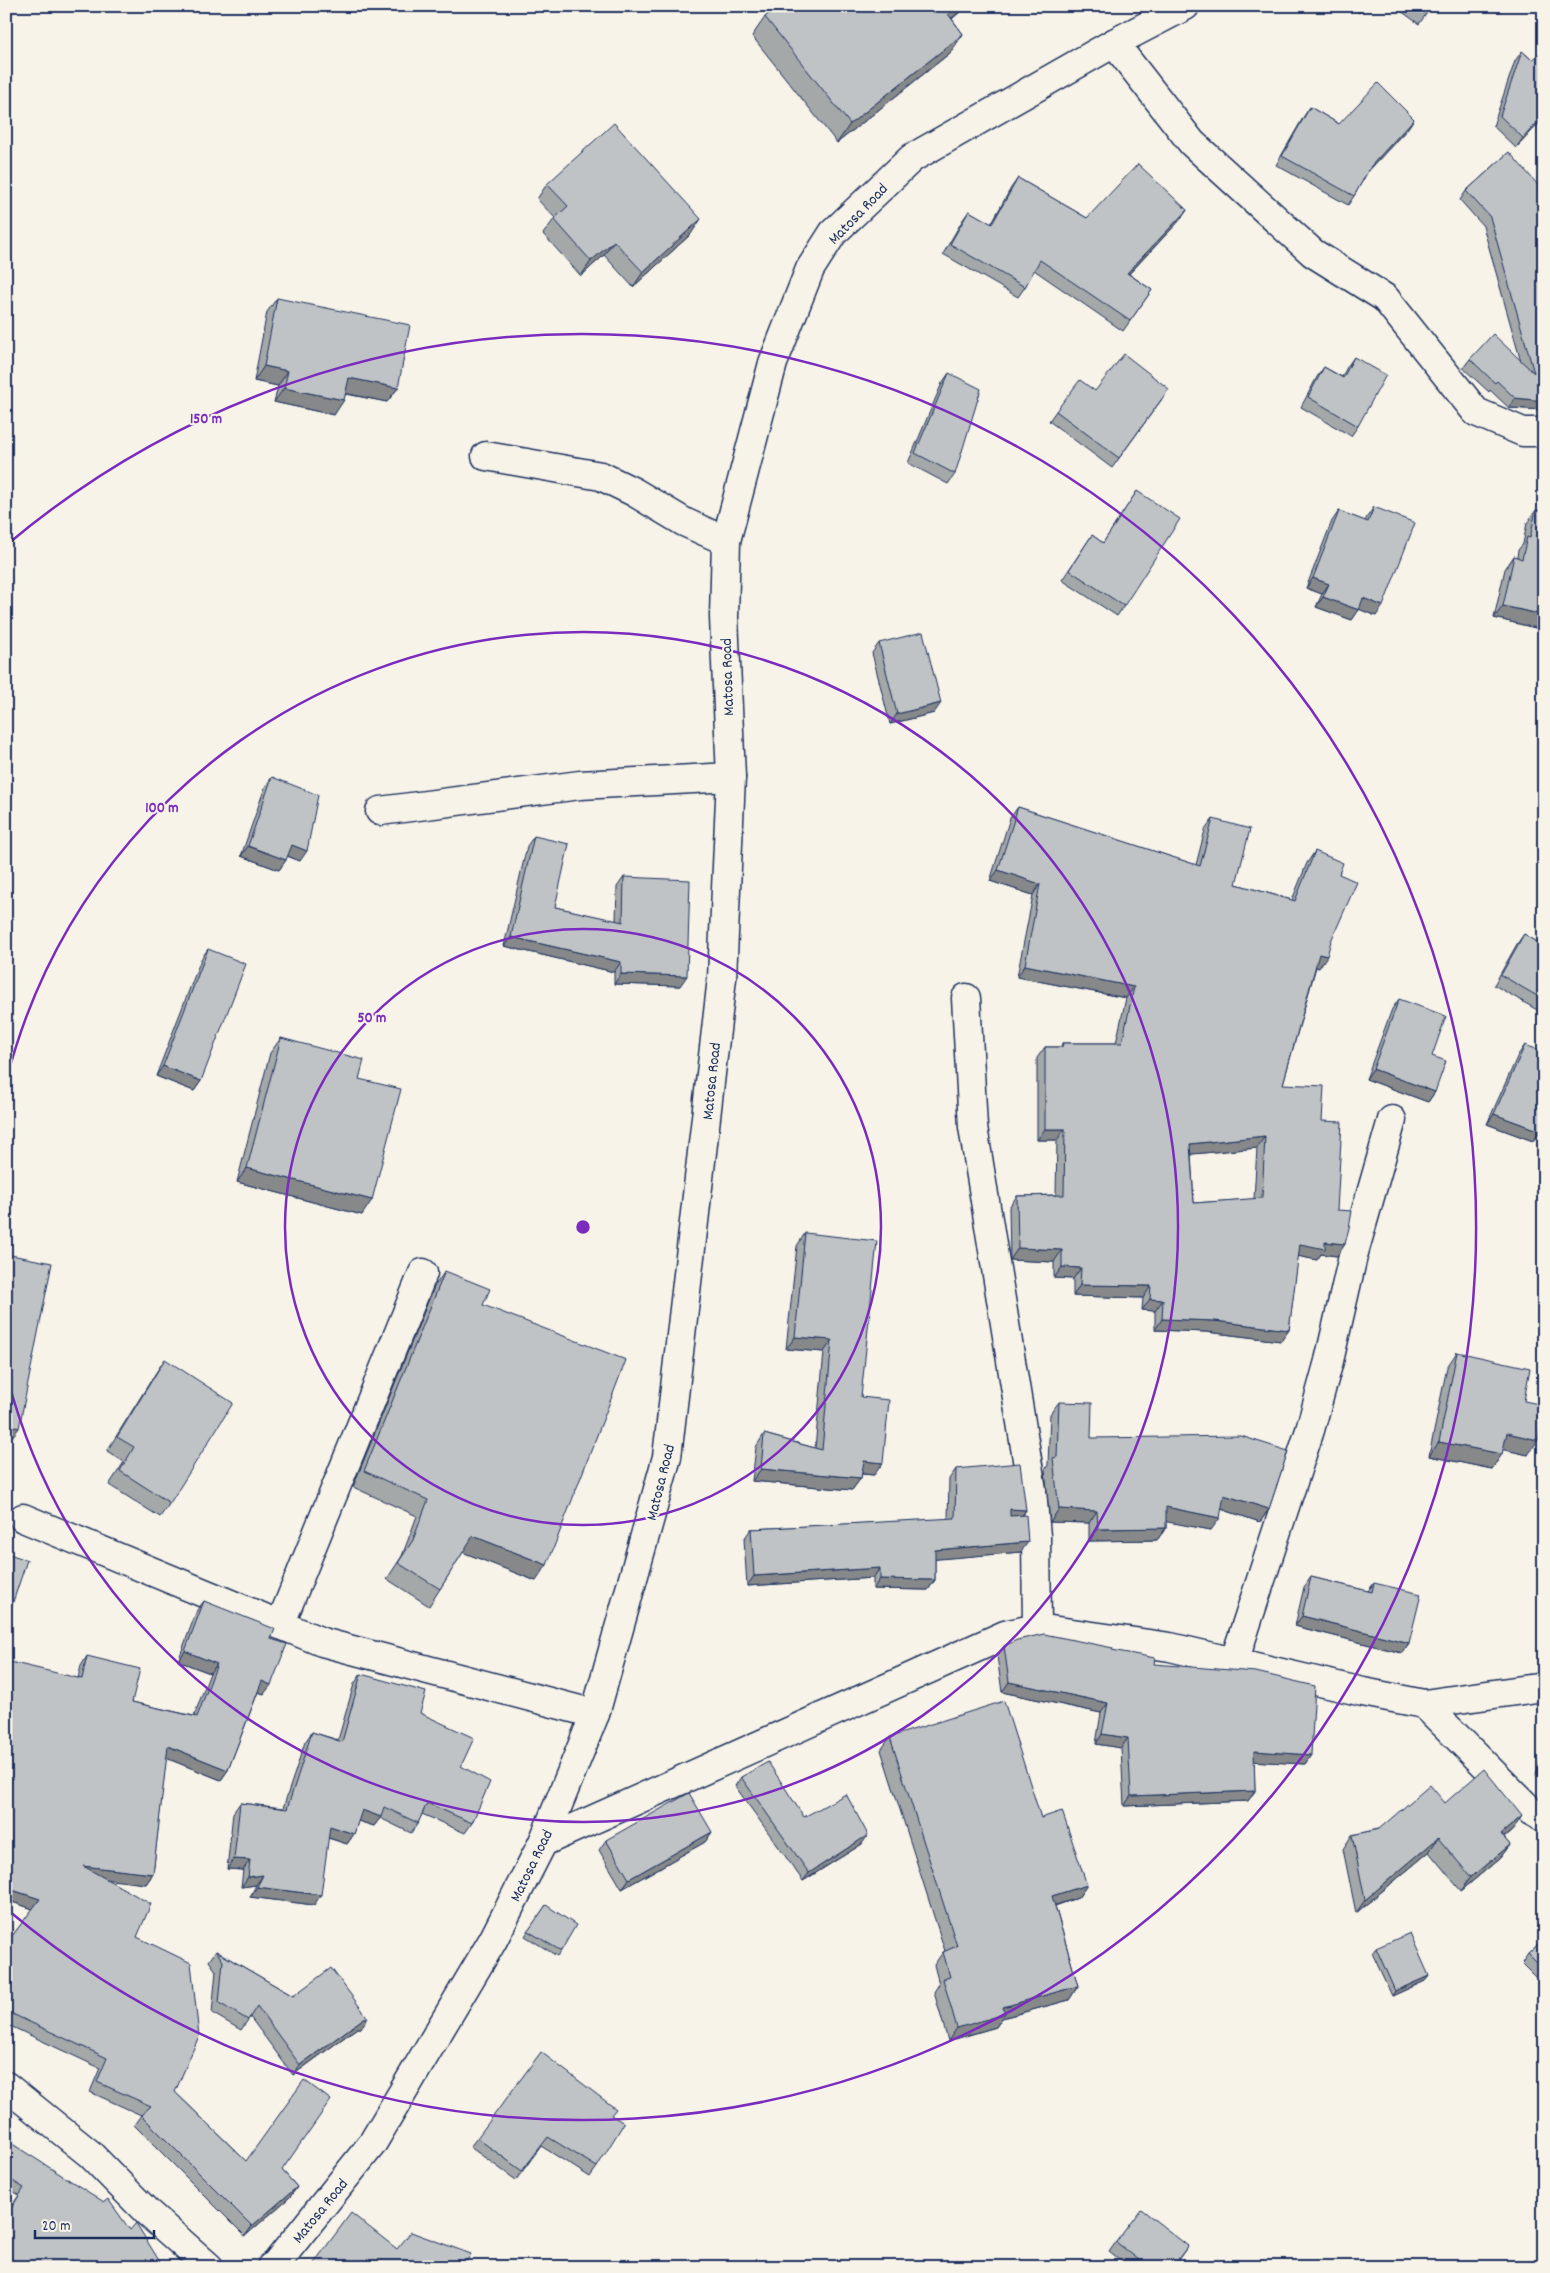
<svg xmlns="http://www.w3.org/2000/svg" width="1550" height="2273" viewBox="0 0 1550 2273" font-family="Dekko,sans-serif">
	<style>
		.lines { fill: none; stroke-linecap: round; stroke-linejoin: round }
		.minor-casing { stroke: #1b2f5e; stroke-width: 31 }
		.minor { stroke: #f7f3e8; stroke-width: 28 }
		.wall { fill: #a5a8a9; stroke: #1b2f5e; fill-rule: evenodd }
		.shaded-wall { fill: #86888a; stroke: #1b2f5e }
		.building { fill: #c0c3c5; stroke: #1b2f5e; fill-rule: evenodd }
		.ring { fill: none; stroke: #7b2cbf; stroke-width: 2.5 }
		.labels { text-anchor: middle; stroke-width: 4; stroke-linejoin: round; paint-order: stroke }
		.street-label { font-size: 16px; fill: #1b2f5e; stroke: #f7f3e8 }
		.centre { fill: #7b2cbf; stroke: #f7f3e8; stroke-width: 2.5 }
		.ring-label { font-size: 15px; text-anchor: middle; font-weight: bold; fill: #7b2cbf; stroke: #f7f3e8; stroke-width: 4; stroke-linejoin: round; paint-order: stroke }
	</style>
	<rect width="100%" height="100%" fill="#f7f3e8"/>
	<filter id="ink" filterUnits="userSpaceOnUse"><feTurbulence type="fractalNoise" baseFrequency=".02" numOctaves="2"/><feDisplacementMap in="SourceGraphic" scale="10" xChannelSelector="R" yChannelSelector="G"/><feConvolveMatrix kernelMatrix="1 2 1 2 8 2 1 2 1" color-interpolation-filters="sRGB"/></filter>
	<g filter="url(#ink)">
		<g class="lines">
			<defs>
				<g id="minor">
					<path d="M1114 43 1192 143 1313 253 1385 298 1476 412 1523 432H1544"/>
					<path d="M486 456 601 476 634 492 684 522 726 541"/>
					<path d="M380 811 580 785 731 777"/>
					<path d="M966 998 973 1127 1032 1490 1036 1536 1037 1628"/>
					<path d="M23 1518 322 1642 595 1714"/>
					<path d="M280 1625 423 1273"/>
					<path d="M1234 1662 1310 1430 1329 1361 1353 1256 1392 1120"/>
					<path d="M1424 1704 1531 1811 1544 1818"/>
					<path d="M543 1842 1005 1635 1037 1628 1170 1647 1363 1692 1424 1704 1544 1687"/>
					<path d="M6 2086 90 2154 147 2212 209 2267"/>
					<path d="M271 2267 275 2265 372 2144 493 1940 543 1842 595 1714 667 1457 722 978 731 777 724 617 726 541 773 363 810 269 833 233 912 158 1114 43 1185 6"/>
				</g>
			</defs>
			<use href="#minor" class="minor-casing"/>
			<use href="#minor" class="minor"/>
		</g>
		<g class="wall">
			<path d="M778 6H967L952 19 963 34 950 53 837 143 752 36 765 17Z"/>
			<path d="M1351 6H1366L1359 13Z"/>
			<path d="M1394 6H1432L1419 24Z"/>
			<path d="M1522 51 1532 60 1544 56V118L1516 148 1493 126 1515 61Z"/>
			<path d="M1310 107 1339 124 1408 128 1368 171 1354 196 1348 205 1276 165 1304 116Z"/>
			<path d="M1509 152 1544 410 1509 408 1490 390 1489 392 1463 368 1470 359 1521 362 1483 226 1460 200 1466 191Z"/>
			<path d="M1018 178 1087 218 1187 210 1180 220 1129 274 1152 290 1123 331 1034 270 1025 287 1018 297 943 254 962 221 969 211 991 224 1011 188Z"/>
			<path d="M547 184 691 234 633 287 604 255 581 276 543 234 555 218 537 199Z"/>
			<path d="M277 298 398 388 387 402 346 394 334 415 274 402 278 386 254 381 267 312Z"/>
			<path d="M1354 357 1358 426 1351 436 1301 407 1317 377 1324 367 1342 377 1347 367Z"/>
			<path d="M949 373 955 474 948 484 908 463 942 383Z"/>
			<path d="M1162 399 1112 468 1049 421 1056 411Z"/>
			<path d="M1137 491 1124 606 1117 616 1062 580 1092 535 1103 543Z"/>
			<path d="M1544 503V630L1494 618 1505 569 1514 556 1517 557 1518 550 1523 544 1527 523 1536 510 1540 511 1541 506Z"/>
			<path d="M1374 507 1376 616 1359 609 1352 620 1316 607 1322 594 1306 588 1332 521 1339 511 1365 521 1367 517Z"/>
			<path d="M879 643 934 713 890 724 872 653Z"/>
			<path d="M272 777 300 861 287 856 286 860 279 870 241 856 265 787Z"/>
			<path d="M1018 807 1196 865 1205 830 1213 819 1236 884 1292 900 1307 863 1315 851 1339 874 1319 968 1316 967 1283 1084 1322 1121 1337 1210 1345 1244 1337 1256 1321 1254 1317 1260 1298 1256 1289 1330 1281 1341 1207 1332 1155 1330V1311L1142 1310 1143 1298 1073 1296V1279L1054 1278V1262L1010 1260 1009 1207 1017 1196 1056 1195 1057 1140H1037V1058L1045 1047H1060L1063 1043H1116L1126 998 1017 977 1033 895 990 881 1010 818ZM1257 1148 1254 1199 1194 1203 1191 1154Z"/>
			<path d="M534 836 555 907 616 921 617 887 624 877 680 986 614 984V972L504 946 527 846Z"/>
			<path d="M1524 934 1544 946V1014L1494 985 1517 944Z"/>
			<path d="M208 949 201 1081 194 1091 156 1076 201 959Z"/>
			<path d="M1399 999 1432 1056 1435 1092 1428 1102 1366 1079 1392 1009Z"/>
			<path d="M281 1038 359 1079 362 1215 237 1182 270 1053Z"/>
			<path d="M1525 1045 1540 1131 1533 1141 1487 1124 1518 1055Z"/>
			<path d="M1544 1181V1193L1538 1189Z"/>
			<path d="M805 1233 861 1397 874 1475 861 1474V1478L852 1490 752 1481 756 1447 764 1434 815 1448 824 1352 786 1349 797 1246Z"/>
			<path d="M445 1271 483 1305 536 1581 463 1552 440 1589 429 1606 387 1579 402 1556 417 1516 353 1487 434 1287Z"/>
			<path d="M1457 1352 1524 1401 1528 1455 1503 1449 1502 1454 1492 1469 1429 1456 1447 1367Z"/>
			<path d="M165 1359 170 1503 160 1517 109 1485 124 1462 107 1451 155 1374Z"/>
			<path d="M1059 1402 1091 1438 1269 1509 1260 1522 1221 1509 1211 1530 1166 1521V1528L1157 1540 1089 1541V1523L1050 1522 1045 1470 1048 1465 1050 1414Z"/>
			<path d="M956 1469 1026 1510 1023 1515 1021 1552 935 1559V1580L928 1590 873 1589V1578L747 1586 744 1539 751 1529 948 1519 949 1479Z"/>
			<path d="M1311 1577 1368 1591 1374 1583 1409 1643 1402 1653 1295 1626 1304 1587Z"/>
			<path d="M204 1601 271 1639 264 1694 258 1692 228 1770 221 1780 166 1758 153 1874 146 1884 108 1879 137 1937 175 2092 246 2161 282 2170 297 2187 290 2197 245 2236 134 2125 141 2115 90 2092 100 2068 6 2024V1944L33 1909 6 1900 78 1678 81 1666 87 1656 132 1702 194 1716 210 1673 178 1661 197 1610Z"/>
			<path d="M1004 1646 1112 1650 1154 1664 1311 1755 1305 1764 1254 1761 1255 1791 1248 1801 1124 1806 1121 1748 1096 1744 1101 1713 1002 1692 997 1656Z"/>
			<path d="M361 1674 420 1713 461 1766 472 1823 465 1833 422 1814 418 1823 411 1833 380 1818 374 1826 358 1821 354 1834 347 1844 328 1838 314 1905 250 1897 256 1885 241 1887 243 1870 227 1869 233 1813 240 1803 283 1808 305 1742 312 1732 338 1740 354 1684Z"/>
			<path d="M890 1737 1041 1818 1087 1885 1078 1898 1055 1906 1078 1986 1069 2000 1002 2018 996 2027 948 2041 934 1992 939 1984 934 1965 943 1952 945 1951 881 1750Z"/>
			<path d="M1544 1746V1778L1536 1775Z"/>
			<path d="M741 1777 804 1817 862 1844 803 1881 735 1786Z"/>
			<path d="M1445 1803 1513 1830 1504 1838 1510 1845 1500 1858 1461 1891 1429 1852 1356 1913 1343 1849 1352 1835 1379 1829Z"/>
			<path d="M712 1832 705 1842 622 1889 599 1850 606 1840Z"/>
			<path d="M546 1905 561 1951 557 1956 525 1936Z"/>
			<path d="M1544 1939V1985L1522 1963 1528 1954Z"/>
			<path d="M1376 1948 1429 1976 1425 1981 1392 1996 1372 1953Z"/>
			<path d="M216 1951 293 1996 361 2028H357L293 2075 250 2017 241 2030 212 2013 216 1971 209 1961Z"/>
			<path d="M611 2115 597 2167 590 2177 541 2146 516 2180 470 2147 477 2138Z"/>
			<path d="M6 2140 130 2230 163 2267H6V2215L19 2195 6 2187Z"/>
			<path d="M1116 2242 1188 2246 1173 2267H1128L1109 2252Z"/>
		</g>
		<g class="shaded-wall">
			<path d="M540 6H554L537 10Z"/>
			<path d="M957 6H967L934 32 948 14Z"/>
			<path d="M963 34 950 53 837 143 850 124Z"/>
			<path d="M1544 115V118L1516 148 1523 138Z"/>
			<path d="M1414 119 1408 128 1365 175 1371 166Z"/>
			<path d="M1187 210 1180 220 1120 283 1127 273Z"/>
			<path d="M701 219 691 234 633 287 643 272Z"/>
			<path d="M614 241 604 255 581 276 591 261Z"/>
			<path d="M264 366 288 371 278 386 254 381Z"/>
			<path d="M349 378 398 388 387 402 339 392Z"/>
			<path d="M284 388 344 400 334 415 274 402Z"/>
			<path d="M1515 398 1544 401V410L1509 408Z"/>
			<path d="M1313 578 1329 584 1322 594 1306 588Z"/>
			<path d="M1323 597 1359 610 1352 620 1316 607Z"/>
			<path d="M1363 598 1383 606 1376 616 1356 608Z"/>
			<path d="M1503 606 1544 615V630L1494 618Z"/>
			<path d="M941 703 934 713 890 724 897 714Z"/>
			<path d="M292 845 307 851 300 861 285 855Z"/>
			<path d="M248 846 286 860 279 870 241 856Z"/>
			<path d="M998 870 1040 884 1033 895 990 881Z"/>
			<path d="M511 937 621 962 614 972 504 946Z"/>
			<path d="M1319 954 1327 956 1319 968 1311 965Z"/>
			<path d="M1025 965 1134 987 1126 998 1017 977Z"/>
			<path d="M621 974 687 976 680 986 614 984Z"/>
			<path d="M163 1066 201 1081 194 1091 156 1076Z"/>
			<path d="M1373 1069 1435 1092 1428 1102 1366 1079Z"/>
			<path d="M1494 1114 1540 1131 1533 1141 1487 1124Z"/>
			<path d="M1045 1129H1065L1057 1140H1037Z"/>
			<path d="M1265 1136 1257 1148 1182 1155 1190 1144Z"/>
			<path d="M247 1168 372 1200 362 1215 237 1182Z"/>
			<path d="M1325 1242 1345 1244 1337 1256 1321 1254 1317 1260 1292 1255 1300 1244Z"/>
			<path d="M1018 1248 1062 1250 1054 1262 1010 1260Z"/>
			<path d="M1062 1267 1081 1268 1073 1279 1054 1278Z"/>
			<path d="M1080 1285 1151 1286 1143 1298 1073 1296Z"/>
			<path d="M1150 1299 1163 1300 1155 1311 1142 1310Z"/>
			<path d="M1162 1319 1215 1321 1289 1330 1281 1341 1207 1332 1155 1330Z"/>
			<path d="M795 1337 832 1340 824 1352 786 1349Z"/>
			<path d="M6 1425 19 1428 9 1441 6 1440Z"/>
			<path d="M1507 1433 1538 1440 1528 1455 1496 1448Z"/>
			<path d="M1439 1442 1502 1454 1492 1469 1429 1456Z"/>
			<path d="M864 1461 883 1463 874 1475 855 1473Z"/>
			<path d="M761 1469 861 1478 852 1490 752 1481Z"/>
			<path d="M1224 1495 1269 1509 1260 1522 1215 1507Z"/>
			<path d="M1166 1507 1220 1518 1211 1530 1157 1520Z"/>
			<path d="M1010 1509 1026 1510 1019 1520 1003 1519Z"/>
			<path d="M1059 1509 1097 1511 1089 1523 1050 1522Z"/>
			<path d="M1166 1528 1157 1540 1089 1541 1098 1529Z"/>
			<path d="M473 1536 547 1565 536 1581 462 1552Z"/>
			<path d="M1028 1542 1021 1552 928 1560 935 1550Z"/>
			<path d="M880 1568 873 1578 747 1586 754 1576Z"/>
			<path d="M880 1579 935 1580 928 1590 873 1589Z"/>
			<path d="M1302 1616 1409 1643 1402 1653 1295 1626Z"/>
			<path d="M185 1651 217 1664 210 1673 178 1661Z"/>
			<path d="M262 1681 271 1685 264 1694 255 1691Z"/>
			<path d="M1009 1682 1108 1703 1101 1713 1002 1692Z"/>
			<path d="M1102 1734 1128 1738 1121 1748 1096 1744Z"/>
			<path d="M168 1746 228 1770 221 1780 161 1756Z"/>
			<path d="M1254 1751 1311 1755 1305 1764 1247 1761Z"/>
			<path d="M1543 1765 1544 1766V1778L1536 1775Z"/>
			<path d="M1255 1791 1248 1801 1124 1806 1131 1796Z"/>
			<path d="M362 1810 381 1817 374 1826 355 1820Z"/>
			<path d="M1522 1816 1513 1830 1491 1848 1501 1834Z"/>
			<path d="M330 1826 354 1834 347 1844 323 1836Z"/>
			<path d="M712 1832 705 1842 622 1889 629 1879Z"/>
			<path d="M868 1835 862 1844 803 1881 809 1873Z"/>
			<path d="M1438 1838 1429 1852 1356 1913 1365 1900Z"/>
			<path d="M1510 1845 1500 1858 1461 1891 1471 1877Z"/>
			<path d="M234 1859 250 1860 243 1870 227 1869Z"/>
			<path d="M83 1866 153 1874 146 1884 76 1876Z"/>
			<path d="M263 1875 256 1885 241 1887 248 1877Z"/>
			<path d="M1087 1885 1078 1898 1043 1909 1052 1896Z"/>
			<path d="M257 1887 321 1895 314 1905 250 1897Z"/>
			<path d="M6 1888 40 1899 33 1909 6 1900Z"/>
			<path d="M1429 1976 1425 1981 1392 1996 1395 1991Z"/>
			<path d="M1078 1986 1069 2000 1002 2018 996 2027 948 2041 957 2028 1003 2007Z"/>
			<path d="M364 2018H368L361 2028H357L293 2075 300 2065Z"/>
			<path d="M297 2187 290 2197 245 2236 252 2226Z"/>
		</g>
		<g class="building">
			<path d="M778 6H957L948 14 963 34 850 124 765 17Z"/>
			<path d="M1415 6H1432L1426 14Z"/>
			<path d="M1522 51 1532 60 1540 53 1544 56V115L1523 138 1500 116Z"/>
			<path d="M1378 83 1414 119 1371 166 1354 196 1282 156 1310 107 1339 124Z"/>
			<path d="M614 123 701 219 643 272 614 241 591 261 554 219 568 206 547 184Z"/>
			<path d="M1509 152 1539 186 1544 203V401L1515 398 1497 381 1495 383 1470 359 1493 334 1534 373 1490 217 1466 191Z"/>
			<path d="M1138 164 1187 210 1127 273 1152 290 1130 321 1040 260 1025 287 950 244 969 211 992 224 1018 178 1087 218Z"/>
			<path d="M277 298 410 325 398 388 349 378 344 400 284 388 288 371 264 366Z"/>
			<path d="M1124 354 1169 389 1119 458 1056 411 1080 380 1095 391Z"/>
			<path d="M1354 357 1386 375 1358 426 1308 397 1324 367 1343 378Z"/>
			<path d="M949 373 981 389 955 474 915 453Z"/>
			<path d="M1137 491 1180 519 1124 606 1069 570 1092 535 1103 543Z"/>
			<path d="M1374 507 1415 523 1383 606 1363 598 1359 610 1323 597 1329 584 1313 578 1339 511 1368 522Z"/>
			<path d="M1536 510 1544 512V615L1503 606 1514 556 1522 559 1527 537 1530 538Z"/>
			<path d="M923 632 941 703 897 714 879 643Z"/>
			<path d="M272 777 318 795 307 851 292 845 286 860 248 846Z"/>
			<path d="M1018 807 1200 866 1213 819 1250 829 1236 884 1295 901 1315 851 1343 863 1339 874 1357 882 1331 941 1327 956 1319 954 1283 1084 1324 1086 1322 1121 1342 1122 1337 1210 1352 1211 1349 1228 1345 1244 1325 1242V1249L1300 1244 1289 1330 1215 1321 1162 1319 1163 1300 1150 1299 1151 1286 1080 1285 1081 1268 1062 1267V1250L1018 1248 1017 1196 1064 1195 1065 1129H1045V1047H1062L1063 1043H1122L1134 987 1025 965 1040 884 998 870ZM1265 1136 1262 1198 1194 1203 1190 1144Z"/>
			<path d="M534 836 569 844 555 907 623 922 624 877 690 880 687 976 621 974V962L511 937Z"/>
			<path d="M1524 934 1544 946V1000L1501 975Z"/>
			<path d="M208 949 246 964 201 1081 163 1066Z"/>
			<path d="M1399 999 1446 1016 1432 1056 1446 1061 1435 1092 1373 1069Z"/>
			<path d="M281 1038 364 1060 359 1079 401 1089 372 1200 247 1168Z"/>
			<path d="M1525 1045 1544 1052V1125L1540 1131 1494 1114Z"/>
			<path d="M805 1233 877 1241 861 1397 889 1400 883 1463 864 1461 861 1478 761 1469 764 1434 822 1450 832 1340 795 1337Z"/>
			<path d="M6 1254 52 1263 19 1428 6 1425Z"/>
			<path d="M445 1271 490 1289 483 1305 626 1360 547 1565 473 1536 440 1589 398 1563 413 1540 428 1500 364 1471Z"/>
			<path d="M1457 1352 1530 1368 1524 1401 1544 1405V1413L1538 1440 1507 1433 1502 1454 1439 1442Z"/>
			<path d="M165 1359 233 1403 170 1503 120 1471 134 1447 117 1437Z"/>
			<path d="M1059 1402 1092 1403 1091 1438 1241 1436 1288 1451 1269 1509 1224 1495 1220 1518 1166 1507V1528L1098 1529 1097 1511 1059 1509 1053 1458 1057 1457Z"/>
			<path d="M1020 1463 1026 1510 1010 1509V1516L1026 1515 1028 1542 935 1550V1580L880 1579V1568L754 1576 751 1529 955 1518 956 1469Z"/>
			<path d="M6 1553 27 1560 7 1620H6Z"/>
			<path d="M1311 1577 1372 1592 1374 1583 1421 1594 1409 1643 1302 1616Z"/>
			<path d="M204 1601 275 1629 271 1639 287 1644 271 1685 262 1681 228 1770 168 1746 153 1874 83 1866 151 1904 137 1937 191 1963 199 2036 175 2092 246 2161 304 2080 331 2100 282 2170 297 2187 252 2226 141 2115 151 2106 97 2082 107 2058 6 2011V1944L40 1899 6 1888V1661L82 1679 87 1656 140 1669 132 1702 197 1717 217 1664 185 1651Z"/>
			<path d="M1044 1634 1113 1648 1112 1650 1155 1658 1154 1664 1256 1672 1315 1686 1311 1755 1254 1751 1255 1791 1131 1796 1128 1738 1102 1734 1108 1703 1009 1682 1004 1646 1017 1640Z"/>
			<path d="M361 1674 426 1692 420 1713 474 1738 461 1766 490 1782 472 1823 427 1803 418 1823 384 1807 381 1817 362 1810 354 1834 330 1826 321 1895 257 1887 263 1875 248 1877 250 1860 234 1859 240 1803 287 1809 312 1732 342 1742Z"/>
			<path d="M1004 1701 1041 1818 1062 1811 1087 1885 1052 1896 1078 1986 1003 2007 1005 2014 957 2028 943 1979 950 1977 943 1952 957 1946 890 1737Z"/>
			<path d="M768 1762 804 1817 846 1794 868 1835 809 1873 741 1777Z"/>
			<path d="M1484 1769 1522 1816 1501 1834 1510 1845 1471 1877 1438 1838 1365 1900 1352 1835 1379 1829 1430 1785 1445 1803Z"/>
			<path d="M689 1793 712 1832 629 1879 606 1840Z"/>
			<path d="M546 1905 576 1925 561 1951 528 1931Z"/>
			<path d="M1410 1933 1429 1976 1395 1991 1376 1948Z"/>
			<path d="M1544 1939V1970L1528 1954Z"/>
			<path d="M216 1951 293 1996 331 1968 368 2018H364L300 2065 257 2006 248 2020 219 2003 223 1961Z"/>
			<path d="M541 2052 616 2109 611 2115 624 2123 597 2167 548 2137 522 2171 477 2138Z"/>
			<path d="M6 2140 104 2202 108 2199 130 2230 136 2223 163 2267H6V2216L24 2188 6 2177Z"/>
			<path d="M1141 2209 1188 2246 1172 2267H1148L1116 2242Z"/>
			<path d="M351 2213 397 2249 411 2232 471 2254 463 2267H311Z"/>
		</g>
	</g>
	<g class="ring">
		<circle cx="583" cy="1227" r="298"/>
		<path d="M7 1078A595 595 0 1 1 7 1376"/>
		<path d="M9 543A893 893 0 1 1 9 1911"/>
	</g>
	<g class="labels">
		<g class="street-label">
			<text transform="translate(857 213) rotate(-46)" y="6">Matosa Road</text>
			<text transform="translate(726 677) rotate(-92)" y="6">Matosa Road</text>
			<text transform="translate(710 1081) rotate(-84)" y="6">Matosa Road</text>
			<text transform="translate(659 1482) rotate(-76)" y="6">Matosa Road</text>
			<text transform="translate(530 1865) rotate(-64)" y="6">Matosa Road</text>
			<text transform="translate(319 2210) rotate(-51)" y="6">Matosa Road</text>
		</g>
	</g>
	<circle cx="583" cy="1227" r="8" class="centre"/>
	<g class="ring-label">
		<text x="206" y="423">150 m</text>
		<text x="162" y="812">100 m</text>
		<text x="372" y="1022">50 m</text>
	</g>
	<rect width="1550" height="2273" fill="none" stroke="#f7f3e8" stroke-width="25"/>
	<rect x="12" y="12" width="1525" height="2248" fill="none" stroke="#1b2f5e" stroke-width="2" filter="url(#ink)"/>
	<path d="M35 2230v8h119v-8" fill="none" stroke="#1b2f5e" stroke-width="2.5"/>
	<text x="42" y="2230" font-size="15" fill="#1b2f5e" stroke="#f7f3e8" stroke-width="4" paint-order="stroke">20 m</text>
</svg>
